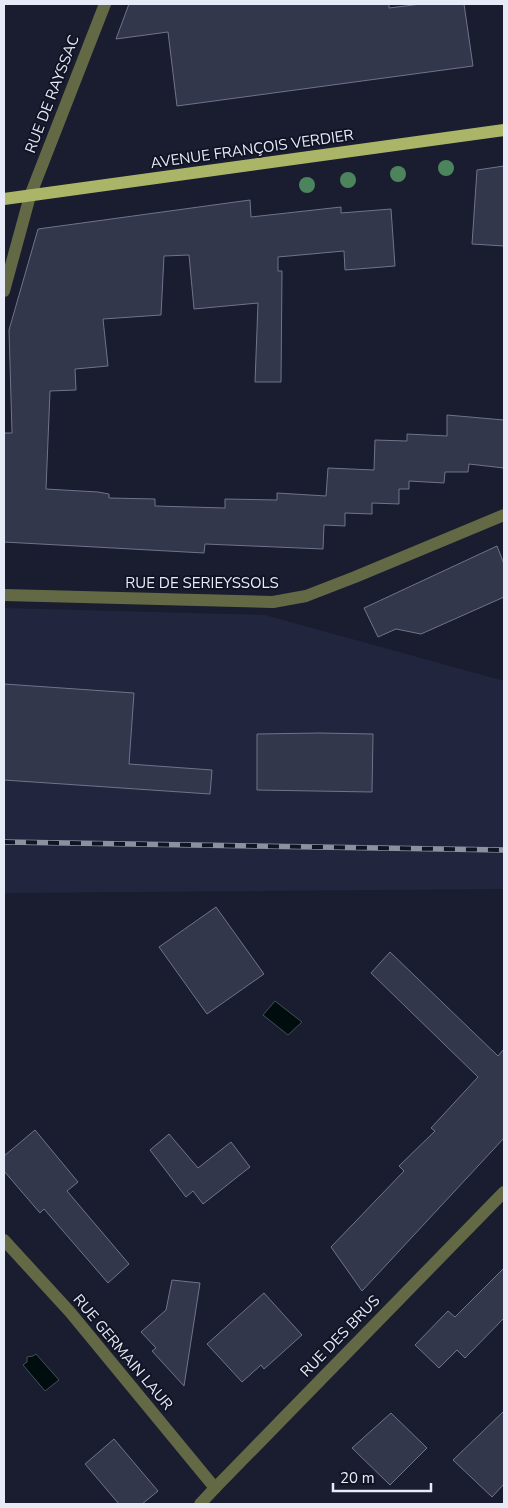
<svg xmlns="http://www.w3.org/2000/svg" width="508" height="1508" viewBox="0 0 508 1508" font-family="'Nunito Sans',sans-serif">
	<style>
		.built { fill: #21263e }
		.water { fill: #000d0f; stroke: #455055 }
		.building { fill: #33374b; stroke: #6f748b }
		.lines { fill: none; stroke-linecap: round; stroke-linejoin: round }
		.minor { stroke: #646945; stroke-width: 12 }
		.primary { stroke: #abb568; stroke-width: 12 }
		.rail-casing { stroke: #8c909f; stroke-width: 5.5 }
		.rail { stroke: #111425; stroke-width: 4; stroke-dasharray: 11; stroke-linecap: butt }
		.tree { fill: #4c845e }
		.labels { text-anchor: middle; stroke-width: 4; stroke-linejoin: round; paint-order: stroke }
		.street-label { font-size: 15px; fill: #e7ebf7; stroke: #111425 }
	</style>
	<rect width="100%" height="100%" fill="#191d2f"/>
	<path class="built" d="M4 608 265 615 504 681V889L4 893Z"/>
	<g class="water">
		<path d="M275 1001 302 1022 288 1035 263 1015Z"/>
		<path d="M36 1354 59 1380 45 1391 23 1365 27 1362V1357L33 1356Z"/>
	</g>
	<g class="building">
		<path d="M129 4H389V8L421 4H464L473 66 177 106 168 32 116 39Z"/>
		<path d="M504 166V246L472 244 477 170Z"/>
		<path d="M250 200 251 217 341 207V213L391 209 395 266 345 270 344 251 278 257V271H282L281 382H255L258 303 194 309 189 255 164 256 161 315 103 319 108 366 75 369 76 390 50 391 46 489 98 492 109 494V498L155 499V506L225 508V499L277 500V493L326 496 328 468 374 470 375 440 407 441V434L447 436V415L504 420V468L469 464 468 472H445L444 483 409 481V489H399V504L372 503V514L345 513V526L324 525 323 549 205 544 204 553 4 542V433H12L9 330 38 229Z"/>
		<path d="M497 546 504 564V597L421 634 396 629 378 637 364 608Z"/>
		<path d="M4 684 134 693 129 764 212 770 210 794 4 780Z"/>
		<path d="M320 733 373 734 372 792 257 790V734Z"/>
		<path d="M216 907 264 974 207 1014 159 947Z"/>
		<path d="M390 952 498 1056 504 1049V1138L362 1291 331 1247 404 1171 399 1166 435 1131 431 1128 478 1077 371 973Z"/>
		<path d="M35 1130 78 1182 67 1191 129 1264 108 1283 44 1209 40 1213 4 1171V1156Z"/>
		<path d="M169 1134 198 1168 231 1142 250 1167 203 1204 193 1191 186 1197 150 1150Z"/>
		<path d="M504 1268V1318L465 1358 457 1350 439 1368 415 1345 448 1311 455 1317Z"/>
		<path d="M172 1280 200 1283 184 1386 152 1351 156 1348 141 1332 166 1310Z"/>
		<path d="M264 1293 302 1335 264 1369 261 1365 242 1382 207 1344Z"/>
		<path d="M504 1411V1484L492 1497 453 1460Z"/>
		<path d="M391 1413 427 1448 390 1485 352 1448Z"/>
		<path d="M114 1439 158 1491 142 1504H119L85 1464Z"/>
	</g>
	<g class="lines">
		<g class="minor">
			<path d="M4 291 30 196 105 4"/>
			<path d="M4 595 273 602 306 596 355 577 504 515"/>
			<path d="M4 1240 70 1312 215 1488"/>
			<path d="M200 1504 215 1488 504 1192"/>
		</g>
		<path class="primary" d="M4 199 504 130"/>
		<defs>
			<path id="rail" d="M4 842 504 850"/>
		</defs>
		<use href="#rail" class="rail-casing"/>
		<use href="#rail" class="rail"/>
	</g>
	<g class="tree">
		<circle cx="446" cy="168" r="8"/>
		<circle cx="398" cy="174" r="8"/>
		<circle cx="348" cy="180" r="8"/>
		<circle cx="307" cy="185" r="8"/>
	</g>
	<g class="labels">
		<g class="street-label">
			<text transform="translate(52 94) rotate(-69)" y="5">RUE DE RAYSSAC</text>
			<text transform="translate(252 149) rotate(-8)" y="5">AVENUE FRANÇOIS VERDIER</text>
			<text x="202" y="588">RUE DE SERIEYSSOLS</text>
			<text transform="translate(340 1336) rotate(-46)" y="5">RUE DES BRUS</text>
			<text transform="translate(123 1352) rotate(50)" y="5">RUE GERMAIN LAUR</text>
		</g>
	</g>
	<rect width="508" height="1508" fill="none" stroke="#e7ebf7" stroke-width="10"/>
	<path d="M333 1483v8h98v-8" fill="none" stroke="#e7ebf7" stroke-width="2.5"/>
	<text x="340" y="1483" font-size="15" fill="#e7ebf7" stroke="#111425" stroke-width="4" paint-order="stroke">20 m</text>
</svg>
